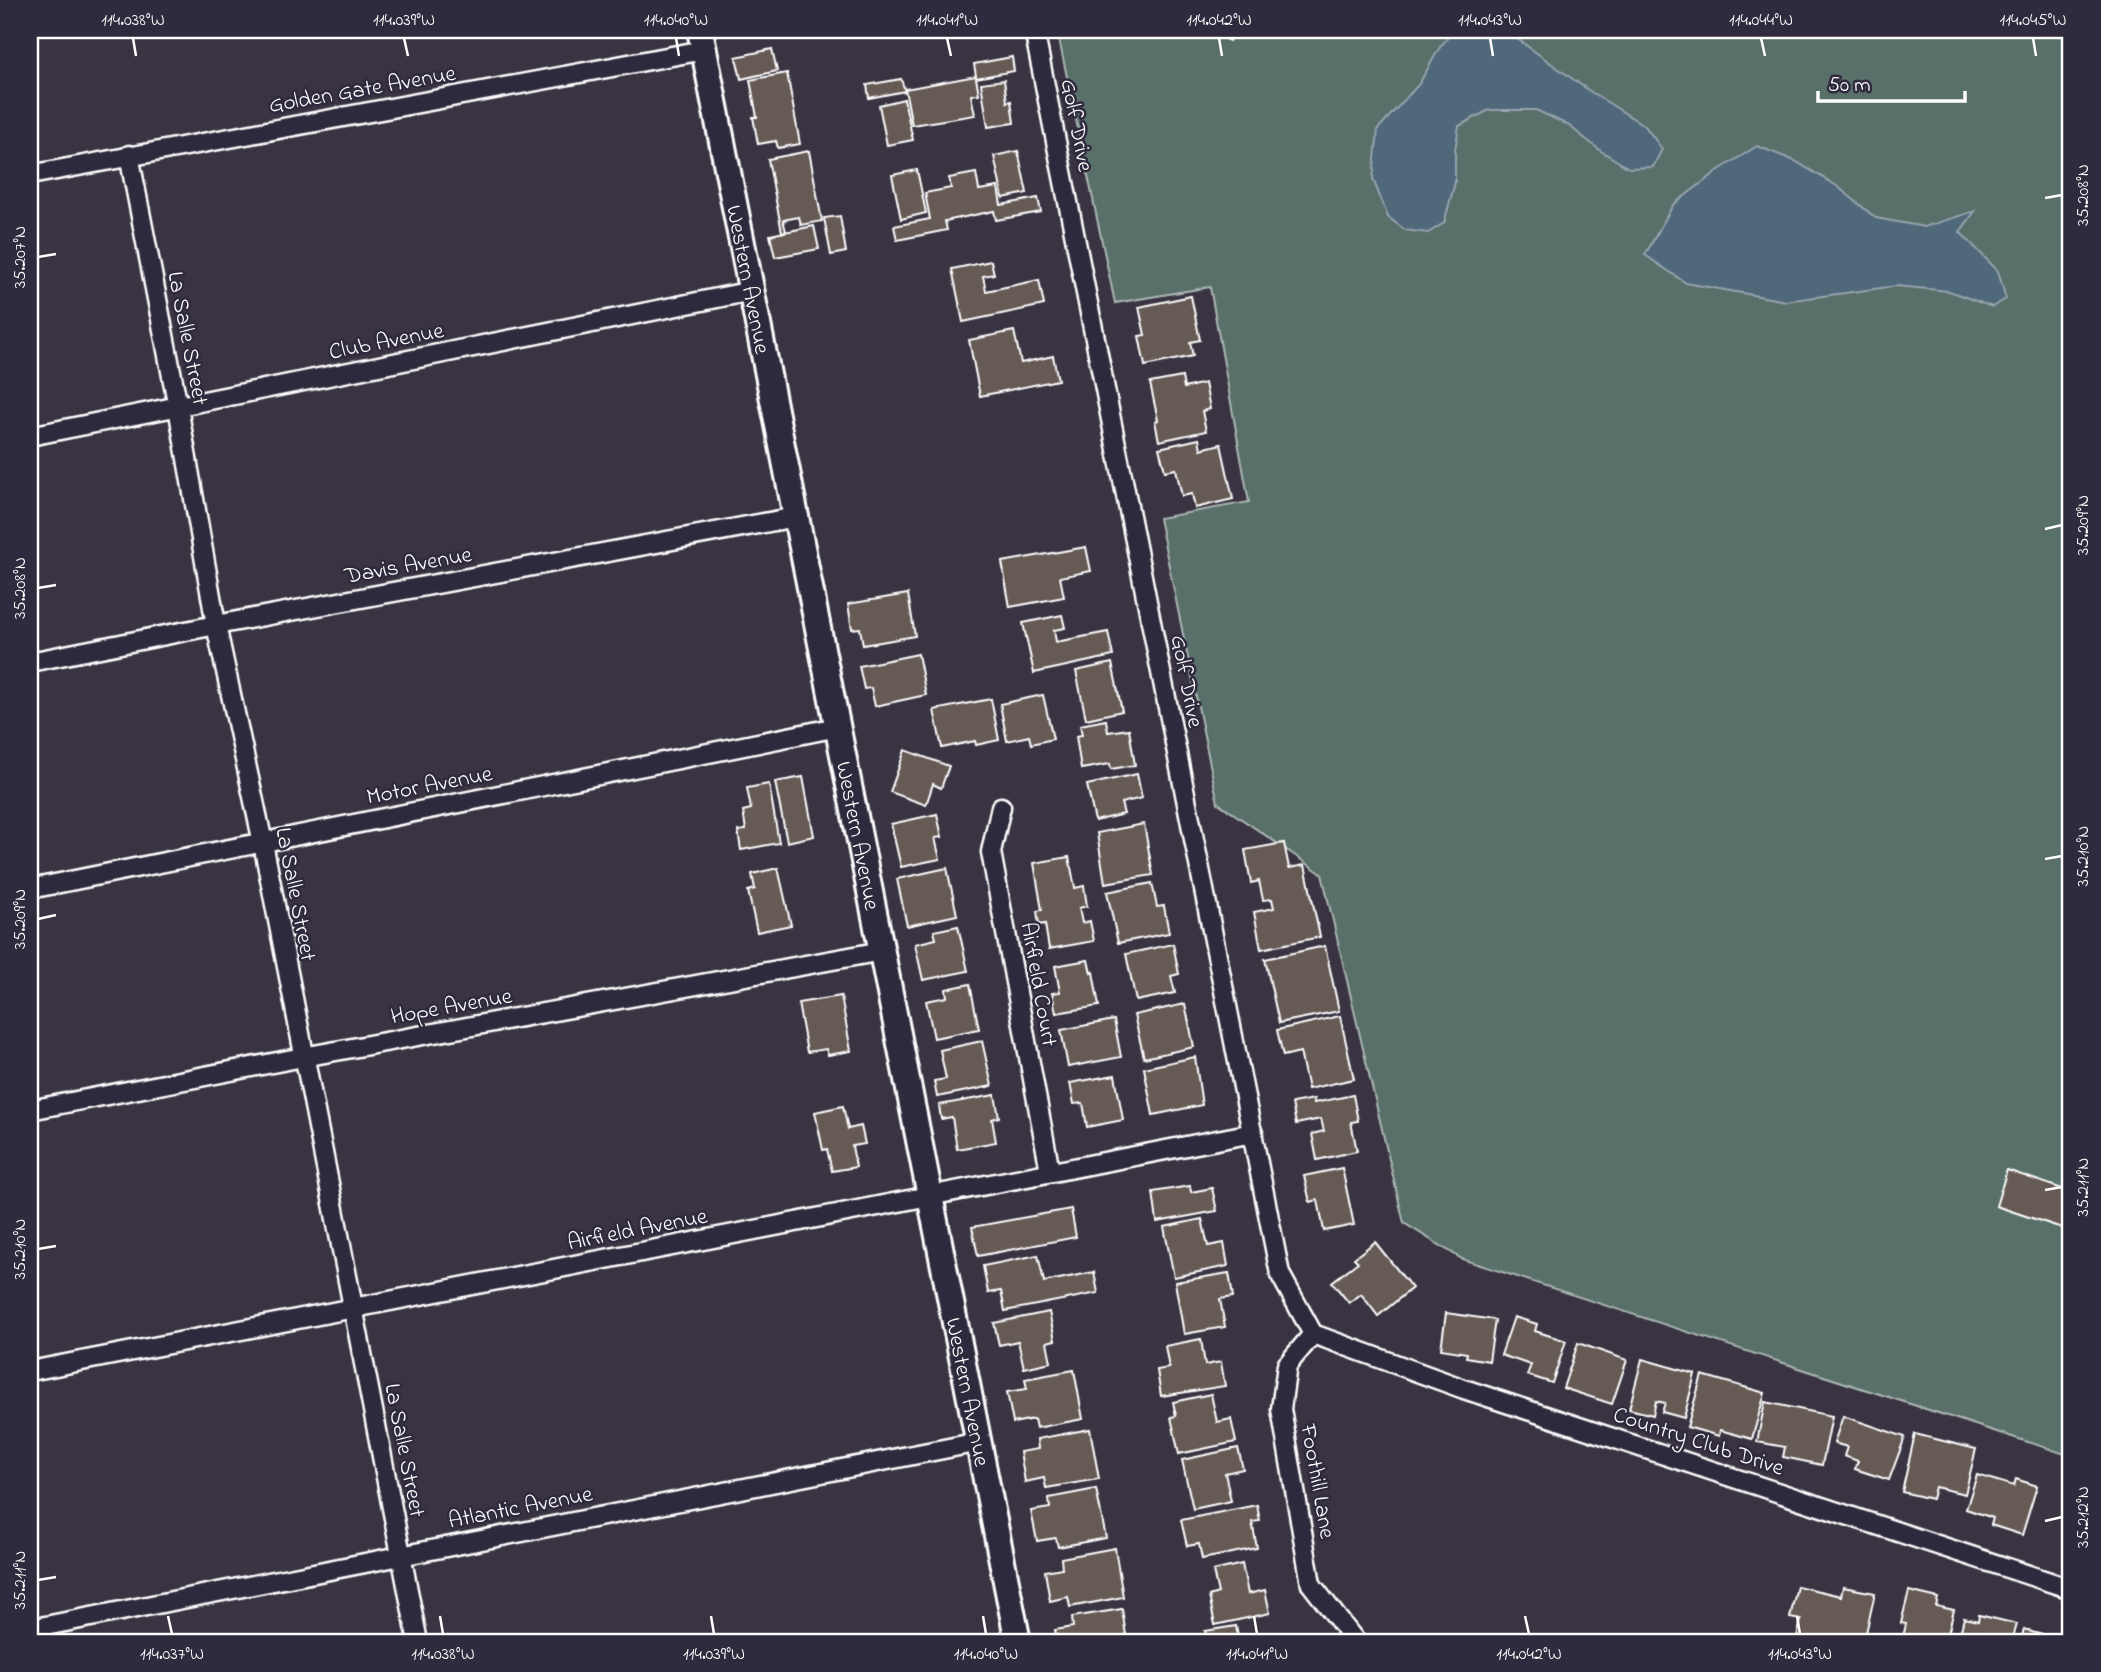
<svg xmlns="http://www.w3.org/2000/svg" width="2101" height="1672" viewBox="0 0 2101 1672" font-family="'Indie Flower',sans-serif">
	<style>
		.green { fill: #596f69; stroke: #acb7b4; stroke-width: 2 }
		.water { fill: #50687a; stroke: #96a4af; stroke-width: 2 }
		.building { fill: #665a55; stroke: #fff; stroke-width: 2 }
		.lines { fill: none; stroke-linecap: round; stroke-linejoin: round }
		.street-casing { stroke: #fff; stroke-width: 23 }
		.secondary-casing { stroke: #fff; stroke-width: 30 }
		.street { stroke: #2f2a3d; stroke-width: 18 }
		.secondary { stroke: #2f2a3d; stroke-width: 24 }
		.ticks { fill: none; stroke: #fff; stroke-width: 2.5 }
		.labels { text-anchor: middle; stroke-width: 5; stroke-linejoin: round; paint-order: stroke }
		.street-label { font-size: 23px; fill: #fff; stroke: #2f2a3d }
		.neatline { fill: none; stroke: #fff; stroke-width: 2.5 }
		.ticks-label { font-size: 18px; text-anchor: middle; fill: #fff }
	</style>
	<rect width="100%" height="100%" fill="#3a3442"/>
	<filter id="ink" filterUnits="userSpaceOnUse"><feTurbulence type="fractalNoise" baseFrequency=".0143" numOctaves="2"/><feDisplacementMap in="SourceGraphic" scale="14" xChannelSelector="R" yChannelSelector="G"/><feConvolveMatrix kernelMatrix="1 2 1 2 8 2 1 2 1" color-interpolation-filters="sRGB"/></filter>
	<g filter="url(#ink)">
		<path class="green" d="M1057 30H2071V1456L1462 1259 1404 1223 1322 874 1218 803 1159 518 1249 502 1210 287 1115 303Z"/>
		<g class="water">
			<path d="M1454 30H1505L1588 90 1645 126 1662 149 1653 167 1629 168 1601 151 1568 125 1536 110H1489L1459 126 1455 150V182L1444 223 1428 233 1405 230 1388 217 1373 179 1378 129 1419 84 1440 47Z"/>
			<path d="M1757 146 1795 161 1837 186 1876 218 1924 227 1975 211 1960 232 1998 271 2006 299 1992 307 1949 291 1896 286 1786 301 1686 283 1645 255 1673 205 1719 170Z"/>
		</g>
		<g class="building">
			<path d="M1208 30H1235L1229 41Z"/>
			<path d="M772 49 777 71 741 79 736 57Z"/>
			<path d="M1012 57 1014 71 976 78 979 94 971 95 975 115 912 125 905 89 976 76 974 64Z"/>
			<path d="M787 73 800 144 778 148 776 141 758 144 753 117H757L750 80Z"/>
			<path d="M901 79 905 91 869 98 867 85Z"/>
			<path d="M1004 80 1007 102 1011 101 1014 123 988 127 981 83Z"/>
			<path d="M904 99 913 140 887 145 879 105Z"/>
			<path d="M809 151 822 221 801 225 799 217 783 220 786 231 782 232 768 159Z"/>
			<path d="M1018 151 1027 193 1003 198 994 156Z"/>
			<path d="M917 170 926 213 901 219 892 175Z"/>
			<path d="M976 173 979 190 998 187 1001 205 1038 198 1041 212 996 220 994 211 945 221 947 230 897 240 894 226 930 219 925 193 951 188 949 178Z"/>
			<path d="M840 216 846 252 831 255 824 218Z"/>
			<path d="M814 226 819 249 775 257 770 235Z"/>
			<path d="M991 261 994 274 983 276 986 291 1039 280 1044 305 963 322 952 269Z"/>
			<path d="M1191 296 1200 340 1190 342 1193 356 1145 366 1139 336 1145 335 1139 307Z"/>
			<path d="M1014 331 1021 363 1053 356 1058 380 980 396 969 340Z"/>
			<path d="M1182 377 1184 388 1205 383 1210 409 1202 411 1206 431 1159 441 1155 421 1158 420 1150 383Z"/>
			<path d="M1199 439 1201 449 1221 444 1233 499 1195 508 1192 494 1182 496 1176 469 1165 471 1159 448Z"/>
			<path d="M1086 547 1091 571 1060 577 1064 597 1010 607 1002 562Z"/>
			<path d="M908 594 915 636 863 645 860 628 852 629 848 604Z"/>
			<path d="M1062 615 1065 628 1054 630 1056 642 1108 632 1113 656 1034 673 1023 623Z"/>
			<path d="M918 654 926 695 875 706 871 688 864 689 859 666Z"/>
			<path d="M1112 663 1122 711 1086 719 1076 671Z"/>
			<path d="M1043 695 1053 739 1031 744 1029 736 1007 741 1000 704Z"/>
			<path d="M991 699 999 740 976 745 975 741 942 748 934 710Z"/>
			<path d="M1106 720 1108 732 1129 729 1135 765 1111 769 1110 764 1081 769 1076 736 1082 735 1080 725Z"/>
			<path d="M905 750 949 766 941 788 933 784 926 805 890 792Z"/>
			<path d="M1137 774 1142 798 1121 803 1124 814 1095 821 1087 785Z"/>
			<path d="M803 777 814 836 787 842 775 782Z"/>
			<path d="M769 784 779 843 741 850 738 831 746 830 743 811 751 809 747 788Z"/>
			<path d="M937 814 942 837 935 838 940 859 901 867 891 824Z"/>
			<path d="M1144 824 1153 875 1105 883 1097 833Z"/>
			<path d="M1284 843 1289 868 1305 865 1320 937 1261 949 1254 912 1274 908 1272 899 1263 900 1259 881 1251 883 1245 850Z"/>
			<path d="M1069 857 1075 888 1084 886 1087 906 1079 908 1082 923 1090 921 1094 941 1049 949 1045 924 1039 925 1037 911 1042 910 1034 863Z"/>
			<path d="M778 868 791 925 757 932 748 891 755 889 752 874Z"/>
			<path d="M947 868 957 915 907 926 897 879Z"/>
			<path d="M1152 883 1157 907 1164 906 1169 933 1118 943 1107 892Z"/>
			<path d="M958 926 968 971 923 980 915 944 936 939 934 931Z"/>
			<path d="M1173 944 1179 974 1171 976 1175 993 1136 1001 1126 954Z"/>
			<path d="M1325 946 1339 1011 1279 1023 1265 959Z"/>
			<path d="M1088 960 1091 973 1093 972 1099 1006 1056 1013 1052 993 1060 992 1055 966Z"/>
			<path d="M970 984 979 1029 934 1038 926 1001 947 997 946 989Z"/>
			<path d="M841 996 851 1051 828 1055 826 1049 807 1052 798 1003Z"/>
			<path d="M1185 1004 1194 1047 1144 1058 1134 1015Z"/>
			<path d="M1340 1016 1354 1079 1308 1089 1300 1052 1283 1056 1277 1030Z"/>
			<path d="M1114 1020 1121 1057 1068 1067 1061 1030Z"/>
			<path d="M982 1041 992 1086 937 1097 934 1081 946 1079 940 1050Z"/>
			<path d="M1195 1057 1202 1105 1153 1115 1144 1068Z"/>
			<path d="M1115 1075 1123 1120 1087 1127 1083 1103 1074 1104 1070 1083Z"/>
			<path d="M995 1095 999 1117 992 1119 996 1142 957 1149 952 1117 941 1119 939 1105Z"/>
			<path d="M1353 1095 1358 1121 1351 1122 1357 1151 1317 1160 1312 1134 1324 1131 1321 1119 1296 1124 1292 1103 1314 1099V1103Z"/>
			<path d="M843 1106 848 1129 861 1126 865 1144 852 1146 856 1167 832 1171 827 1149 823 1150 815 1112Z"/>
			<path d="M1342 1168 1354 1225 1324 1231 1318 1200 1310 1202 1304 1176Z"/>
			<path d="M2007 1170 2071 1192V1231L1996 1206Z"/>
			<path d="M1190 1186 1191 1192 1212 1188 1217 1211 1157 1222 1153 1192Z"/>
			<path d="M1071 1209 1076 1237 978 1256 972 1227Z"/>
			<path d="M1202 1219 1208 1246 1224 1243 1228 1266 1174 1277 1164 1227Z"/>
			<path d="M1375 1242 1412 1288 1378 1316 1361 1294 1349 1303 1332 1282 1358 1262 1354 1258Z"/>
			<path d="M1038 1255 1044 1282 1094 1272 1098 1293 1005 1311 1001 1291 988 1293 983 1266Z"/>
			<path d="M1229 1273 1233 1297 1220 1299 1225 1327 1184 1334 1175 1282Z"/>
			<path d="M1049 1312 1055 1340 1047 1342 1051 1362 1024 1368 1018 1341 999 1345 994 1323Z"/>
			<path d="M1446 1313 1495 1320 1489 1361 1466 1357 1467 1353 1441 1349Z"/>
			<path d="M1514 1317 1537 1324 1535 1331 1566 1341 1552 1383 1527 1375 1531 1365 1501 1355Z"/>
			<path d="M1201 1339 1205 1365 1221 1362 1225 1386 1161 1396 1157 1370 1169 1368 1165 1346Z"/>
			<path d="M1578 1343 1627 1360 1612 1404 1563 1388Z"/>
			<path d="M1642 1359 1695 1374 1684 1418 1662 1412 1665 1403 1656 1401 1653 1415 1629 1409Z"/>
			<path d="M1074 1370 1083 1419 1036 1428 1034 1419 1013 1423 1007 1392 1027 1389 1025 1379Z"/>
			<path d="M1702 1375 1765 1393 1752 1439 1720 1430 1719 1436 1687 1427Z"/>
			<path d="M1211 1394 1217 1422 1231 1419 1236 1442 1179 1454 1171 1417 1176 1416 1173 1402Z"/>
			<path d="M1765 1402 1832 1416 1822 1465 1783 1457 1785 1447 1757 1442Z"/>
			<path d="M1843 1416 1905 1437 1889 1480 1855 1469 1858 1461 1844 1456 1847 1447 1834 1443Z"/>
			<path d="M1090 1429 1099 1479 1046 1488 1044 1478 1025 1482 1020 1452 1038 1449 1037 1439Z"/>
			<path d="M1915 1434 1976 1449 1965 1494 1935 1487 1932 1499 1902 1492Z"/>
			<path d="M1238 1448 1243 1469 1225 1473 1231 1501 1193 1509 1182 1460Z"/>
			<path d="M1977 1475 2014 1486 2016 1479 2037 1486 2022 1535 1991 1525 1993 1518 1966 1509Z"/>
			<path d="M1096 1489 1106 1538 1058 1547 1056 1538 1037 1541 1031 1511 1050 1508 1049 1498Z"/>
			<path d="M1257 1505 1260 1521 1252 1522 1257 1548 1202 1559 1199 1544 1187 1546 1181 1520Z"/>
			<path d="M1115 1548 1123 1597 1070 1607 1068 1597 1050 1601 1045 1571 1062 1568 1061 1558Z"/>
			<path d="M1242 1564 1248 1594 1265 1590 1270 1613 1215 1625 1209 1596 1218 1593 1213 1571Z"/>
			<path d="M1797 1586 1841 1596 1843 1587 1875 1593 1864 1642 1845 1640 1844 1642H1822L1797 1637 1801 1620 1790 1618Z"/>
			<path d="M1909 1591 1938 1598 1936 1606 1954 1610 1946 1642H1902L1906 1624 1901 1623Z"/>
			<path d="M1122 1609 1127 1642H1057L1055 1630 1073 1627 1072 1617Z"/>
			<path d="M1979 1615 2017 1624 2012 1642H1958L1964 1618 1978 1621Z"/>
			<path d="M1236 1626 1239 1642H1207L1205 1631Z"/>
			<path d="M2024 1630 2054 1638 2052 1642H2020Z"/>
		</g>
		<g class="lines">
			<defs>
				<g id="street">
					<path d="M1034 30 1280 1274 1313 1334"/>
					<path d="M129 155 178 407 216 625 263 843 418 1642"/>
					<path d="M30 175 704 50"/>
					<path d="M30 436 752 291"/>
					<path d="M30 662 216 625 796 517"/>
					<path d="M1001 807 991 852 1050 1171"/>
					<path d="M30 889 838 727"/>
					<path d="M30 1110 303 1057 882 951"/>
					<path d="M1313 1334 1464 1389 2071 1589"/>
					<path d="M1313 1334 1287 1365 1281 1409 1311 1584 1356 1642"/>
					<path d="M30 1371 1253 1133"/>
					<path d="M30 1629 979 1442"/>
				</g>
				<g id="secondary">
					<path id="s1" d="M700 30 1018 1642"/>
				</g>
			</defs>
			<use href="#street" class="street-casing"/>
			<use href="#secondary" class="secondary-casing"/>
			<use href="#street" class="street"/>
			<use href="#secondary" class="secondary"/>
		</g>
	</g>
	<path class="ticks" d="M133 38 136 56M404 38 408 56M676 38 679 56M947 38 951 56M1219 38 1222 56M1490 38 1493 56M1761 38 1765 56M2033 38 2036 56M2045 198 2062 195M38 257 56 254M2045 529 2062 525M38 588 56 585M2045 859 2062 856M38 919 56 915M2045 1190 2062 1187M38 1249 56 1246M2045 1521 2062 1517M38 1580 56 1577M168 1616 172 1634M440 1616 443 1634M711 1616 714 1634M983 1616 986 1634M1254 1616 1257 1634M1525 1616 1529 1634M1797 1616 1800 1634"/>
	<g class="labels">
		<g class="street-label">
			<text transform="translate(362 88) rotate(-10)" y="8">Golden Gate Avenue</text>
			<text transform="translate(1078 125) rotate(79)" y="8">Golf Drive</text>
			<text dy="8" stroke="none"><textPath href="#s1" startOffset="254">Western Avenue</textPath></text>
			<text transform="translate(189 338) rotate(79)" y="8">La Salle Street</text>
			<text transform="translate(386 340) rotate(-11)" y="8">Club Avenue</text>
			<text transform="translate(408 564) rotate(-10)" y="8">Davis Avenue</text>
			<text transform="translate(1188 681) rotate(79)" y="8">Golf Drive</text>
			<text transform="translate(429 784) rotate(-11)" y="8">Motor Avenue</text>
			<text dy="8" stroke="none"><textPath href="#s1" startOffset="821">Western Avenue</textPath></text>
			<text transform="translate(297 894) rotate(79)" y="8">La Salle Street</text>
			<text transform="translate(1040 984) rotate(80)" y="8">Airfield Court</text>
			<text transform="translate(451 1005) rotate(-10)" y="8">Hope Avenue</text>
			<text transform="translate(637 1228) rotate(-11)" y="8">Airfield Avenue</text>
			<text dy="8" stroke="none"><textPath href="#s1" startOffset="1388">Western Avenue</textPath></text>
			<text transform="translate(1699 1440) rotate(18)" y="8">Country Club Drive</text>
			<text transform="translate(406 1450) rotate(79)" y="8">La Salle Street</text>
			<text transform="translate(1319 1481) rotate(80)" y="8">Foothill Lane</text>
			<text transform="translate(520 1506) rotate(-11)" y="8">Atlantic Avenue</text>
		</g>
	</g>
	<rect width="2101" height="1672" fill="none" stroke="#2f2a3d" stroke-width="77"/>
	<path d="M1818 91v10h147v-10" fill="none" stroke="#ffffff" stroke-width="3.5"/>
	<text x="1828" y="91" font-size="21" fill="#ffffff" stroke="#2f2a3d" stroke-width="5" paint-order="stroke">50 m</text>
	<rect x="38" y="38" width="2024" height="1596" class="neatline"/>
	<g class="ticks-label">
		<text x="133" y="25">114.038°W</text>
		<text x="404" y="25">114.039°W</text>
		<text x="676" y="25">114.040°W</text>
		<text x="947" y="25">114.041°W</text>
		<text x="1219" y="25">114.042°W</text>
		<text x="1490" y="25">114.043°W</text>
		<text x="1761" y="25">114.044°W</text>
		<text x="2033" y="25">114.045°W</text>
		<text transform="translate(2082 195) rotate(-90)" y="6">35.208°N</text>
		<text transform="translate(19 257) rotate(-90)" y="6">35.207°N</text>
		<text transform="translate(2082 525) rotate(-90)" y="6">35.209°N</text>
		<text transform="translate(19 588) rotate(-90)" y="6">35.208°N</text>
		<text transform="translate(2082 856) rotate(-90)" y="6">35.210°N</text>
		<text transform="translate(19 919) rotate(-90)" y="6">35.209°N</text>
		<text transform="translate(2082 1187) rotate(-90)" y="6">35.211°N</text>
		<text transform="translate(19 1249) rotate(-90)" y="6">35.210°N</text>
		<text transform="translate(2082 1517) rotate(-90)" y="6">35.212°N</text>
		<text transform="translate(19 1580) rotate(-90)" y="6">35.211°N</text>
		<text x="172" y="1659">114.037°W</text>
		<text x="443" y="1659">114.038°W</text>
		<text x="714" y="1659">114.039°W</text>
		<text x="986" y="1659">114.040°W</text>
		<text x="1257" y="1659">114.041°W</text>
		<text x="1529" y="1659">114.042°W</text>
		<text x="1800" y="1659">114.043°W</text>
	</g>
</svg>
